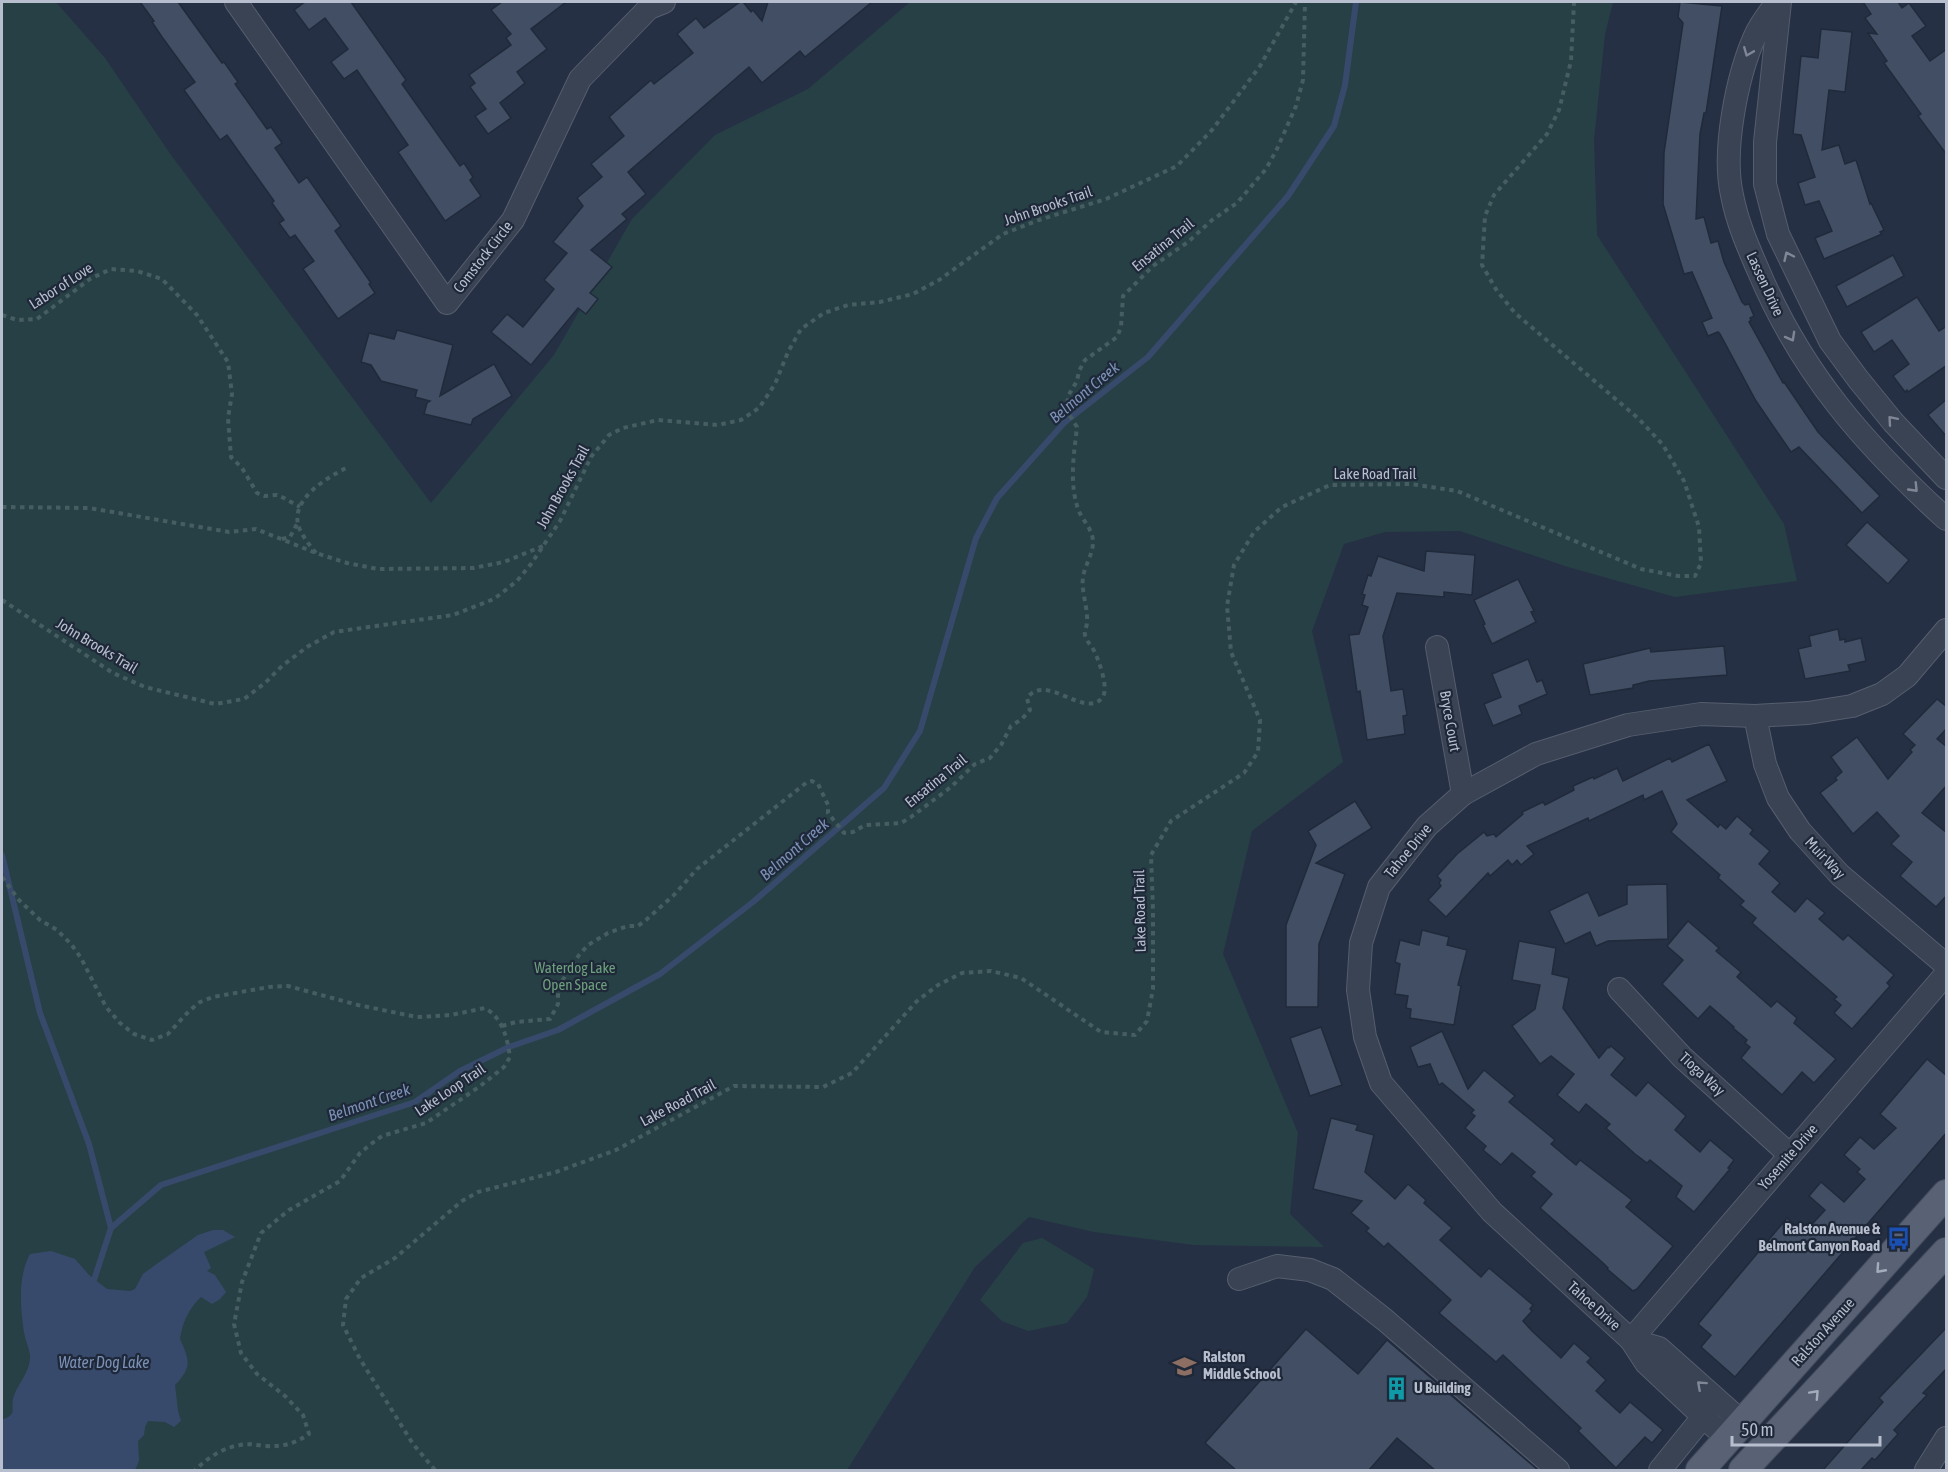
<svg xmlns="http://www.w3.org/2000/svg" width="1948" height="1472" viewBox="0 0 1948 1472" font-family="'Asap Condensed',sans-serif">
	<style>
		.green { fill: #274045 }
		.water { fill: #384a6c }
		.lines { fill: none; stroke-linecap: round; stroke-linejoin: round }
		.stream { stroke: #384a6c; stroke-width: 6 }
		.building { fill: #414e64; stroke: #202a3b; stroke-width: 1.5 }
		.minor-casing { stroke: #555e6e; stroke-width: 24 }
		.major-casing { stroke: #434c5d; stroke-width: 30 }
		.path { stroke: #465d61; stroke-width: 4; stroke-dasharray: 4.5 4.5; stroke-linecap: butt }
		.minor { stroke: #3a4354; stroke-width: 22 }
		.major { stroke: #586274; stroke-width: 28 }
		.oneway { stroke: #7f8797 }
		.oneway2 { stroke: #a4acbb }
		.labels { text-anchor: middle; stroke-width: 4.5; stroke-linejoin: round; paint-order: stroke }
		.street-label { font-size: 15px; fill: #b7becd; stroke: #1e2839 }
		.park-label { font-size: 15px; fill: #6da07c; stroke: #1e2839 }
		.poi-label { font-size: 15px; font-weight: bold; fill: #b7becd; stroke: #1e2839; text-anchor: start }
		.water-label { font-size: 16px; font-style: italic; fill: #7c91b6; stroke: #1e2839 }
	</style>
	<rect width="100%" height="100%" fill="#253044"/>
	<g class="green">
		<path d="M2 2H56L105 58 171 155 431 503 554 355 632 219 715 135 808 89 910 2H1613L1605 34 1594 140 1597 235 1784 524 1797 581 1675 597 1568 567 1460 531 1385 532 1344 544 1312 631 1343 762 1252 831 1223 954 1298 1133 1290 1214 1324 1247 1194 1245 1094 1232 1029 1217 975 1267 847 1470H2Z"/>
		<path d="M1042 1238 1094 1269 1087 1297 1067 1323 1028 1331 1002 1321 980 1300 1023 1243Z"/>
	</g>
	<path class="water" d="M213 1230H223L235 1237 204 1252 211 1268 207 1271 215 1275 226 1292 220 1299 212 1304 201 1297C189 1308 182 1323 180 1339 189 1360 193 1366 175 1385L178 1411 181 1421 174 1427 165 1422 148 1421 145 1427 144 1435 138 1441 139 1461 135 1470H2V1420C17 1414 11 1411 13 1399 17 1384 31 1372 30 1355 29 1347 25 1340 24 1332 20 1307 18 1276 30 1254L51 1251 75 1259 89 1275 107 1289 130 1291 135 1289 143 1274 158 1263 198 1235Z"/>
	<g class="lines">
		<g class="stream">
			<path d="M2 855 40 1013 89 1144 111 1228"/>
			<path d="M92 1286 111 1228 161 1185 415 1102 460 1071 509 1047 558 1030 660 974 753 902 884 788 920 731 976 538 997 498 1064 423 1148 357 1288 196 1334 126 1345 85 1356 2"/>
		</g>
	</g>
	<g class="building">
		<path d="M140 2H178L222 63 224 62 238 82 235 84 267 129 271 127 282 143 275 148 299 183 307 177 341 226 335 231 371 283 369 284 375 293 338 319 303 269 314 261 295 235 290 238 279 223 284 220 272 203 274 201 227 135 220 140 184 90 195 82 162 37 152 22 154 21Z"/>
		<path d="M305 2H351L406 80 402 84 460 166 464 163 473 177 470 180 481 196 445 221 398 152 408 145 357 70 344 79 331 62 348 49 325 18 309 30 294 10Z"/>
		<path d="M502 2H566L531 29 547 49 517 72 525 83 500 103 511 118 488 134 475 116 486 109 470 87 475 83 469 75 511 45 506 38 511 34 491 10Z"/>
		<path d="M740 2H743L751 12 753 10 762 21 768 2H872L805 57 800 51 762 83 749 67 628 172 646 194 622 214 627 219 591 250 612 267 590 293 598 299 586 314 578 308 531 365 491 332 507 314 523 327 554 289 544 280 567 253 553 242 583 206 577 198 602 177 591 164 624 136 609 117 651 80 654 84 693 53 677 34 696 18 704 28Z"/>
		<path d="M1680 2 1722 6 1706 113H1704L1700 134 1696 219 1704 217 1711 243 1718 241 1724 262 1742 302 1745 305 1749 304 1754 316 1750 318 1751 320 1749 322 1783 383 1784 382 1818 432 1880 496 1862 513 1799 447 1791 452 1756 401 1720 334 1718 332 1708 336 1702 322 1712 318 1692 272 1684 274 1663 204 1664 153 1683 23 1678 17Z"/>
		<path d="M1863 2H1898L1902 8 1909 3 1926 26 1912 36 1930 61 1947 49V155L1918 116 1921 114 1884 63 1887 61 1868 33 1877 34 1865 18 1871 14Z"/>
		<path d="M1821 29 1852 32 1845 92 1829 90 1822 150 1839 145 1845 164 1856 160 1870 204 1871 203 1884 230 1880 232 1882 234 1824 259 1815 238 1832 231 1819 201 1805 205 1798 183 1815 177 1801 135 1793 134 1801 56 1818 58Z"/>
		<path d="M1893 255 1904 276 1847 307 1836 286Z"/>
		<path d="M1917 297 1939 331 1947 326V365L1908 392 1907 390 1905 392 1893 376 1909 364 1892 340 1874 352 1861 332Z"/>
		<path d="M397 330 453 345 440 396 494 364 512 396 473 419 471 425 424 414 427 403 430 401 415 397 417 390 381 381 371 365 361 362 369 333 394 339Z"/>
		<path d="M1947 399V437L1928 415Z"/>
		<path d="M1867 522 1909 560 1888 584 1846 545Z"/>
		<path d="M1426 551 1475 555 1472 595 1444 592V597L1397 593 1383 636 1391 691 1403 689 1407 715 1403 716 1405 734 1367 740 1360 691 1357 692 1349 635 1359 634 1368 607 1362 605 1365 595 1362 594 1368 575 1371 576 1378 556 1424 571Z"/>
		<path d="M1518 579 1534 611 1531 612 1536 622 1492 644 1483 625 1485 624 1474 600Z"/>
		<path d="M1838 629 1840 640 1845 639V642L1861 638 1866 661 1848 665 1850 671 1805 679 1798 649 1811 646 1809 636Z"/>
		<path d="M1724 646 1727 675 1649 681 1633 685V688L1590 695 1583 664 1650 648 1651 652Z"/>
		<path d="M1528 659 1537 682 1542 680 1547 694 1519 706 1522 714 1493 726 1484 704 1501 697 1492 674Z"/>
		<path d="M1937 699 1947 707V728L1937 739 1947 747V785L1922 813 1947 833V895L1936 907 1900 876 1912 862 1891 844 1899 836 1877 812 1853 834 1820 793 1837 780 1835 778 1842 772 1831 757 1857 737 1888 779 1912 752 1910 750 1915 745 1903 734Z"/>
		<path d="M1709 744 1727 781 1687 800 1718 827 1720 824 1726 829 1737 816 1753 830 1750 834 1770 851 1759 864 1780 883 1772 892 1795 912 1807 898 1825 913 1819 919 1843 940 1848 935 1894 975 1887 983 1890 986 1852 1029 1834 1013 1841 1005 1834 999 1837 997 1752 923 1756 918 1740 905 1744 901 1718 878 1720 875 1671 832 1677 824 1662 791 1644 800 1643 795 1589 821 1588 818 1527 846 1534 854 1521 865 1517 860 1512 865 1508 860 1490 876 1488 873 1446 917 1428 900 1441 886 1439 883 1441 880 1437 876 1457 854 1484 832 1487 836 1494 834 1496 837 1523 814 1522 812 1543 802 1545 805 1574 790 1573 786 1593 777 1594 779 1617 768 1623 781 1670 758 1672 762Z"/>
		<path d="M1355 801 1372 828 1316 863 1345 874 1319 944 1318 1007H1286V925L1316 845 1308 831Z"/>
		<path d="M1667 884 1668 939 1608 941 1596 946 1590 932 1565 944 1549 911 1588 892 1599 916 1627 904V885Z"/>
		<path d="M1688 921 1719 948 1716 951 1741 972 1737 977 1771 1007 1777 1001 1797 1018 1794 1023 1836 1059 1814 1083 1802 1072 1782 1095 1741 1058 1750 1047 1745 1043 1747 1040 1733 1028 1734 1027 1710 1006 1698 1019 1662 984 1683 960 1667 946Z"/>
		<path d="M1422 930 1449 937 1447 945 1467 950 1458 985 1461 986 1454 1025 1410 1018 1411 1009 1406 1008 1408 996 1395 994 1400 964 1395 962 1400 940 1419 945Z"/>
		<path d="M1519 941 1556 948 1552 974 1569 978 1563 1008 1599 1058 1608 1047 1609 1048 1611 1046 1625 1058 1611 1075 1636 1096 1648 1082 1686 1116 1675 1130 1700 1152 1710 1140 1734 1160 1728 1168 1730 1169 1694 1212 1676 1197 1682 1186 1650 1160 1647 1163 1635 1154 1606 1128 1610 1124 1586 1104 1579 1113 1557 1095 1574 1074 1551 1056 1540 1064 1512 1026 1535 1009 1540 985 1512 980Z"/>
		<path d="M1321 1027 1342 1085 1310 1096 1290 1038Z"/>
		<path d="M1442 1031 1468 1089 1484 1070 1515 1096 1509 1102 1555 1140 1551 1144 1576 1165 1580 1160 1632 1200 1626 1207 1673 1246 1637 1289 1633 1291 1607 1269 1608 1268 1602 1262 1540 1208 1552 1194 1531 1176 1535 1172 1512 1153 1501 1165 1483 1150 1486 1146 1465 1128 1475 1116 1471 1113 1474 1110 1442 1083 1439 1085 1430 1064 1418 1067 1410 1047Z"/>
		<path d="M1927 1059 1947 1076V1132L1735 1377 1701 1347 1711 1335 1698 1324 1787 1218 1804 1233 1825 1210 1809 1196 1821 1182 1844 1202 1865 1179 1857 1172 1860 1169 1844 1155 1860 1137 1874 1149 1896 1128 1880 1114Z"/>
		<path d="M1331 1118 1358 1125 1356 1130 1374 1135 1365 1172 1395 1199 1408 1184 1426 1200 1424 1203 1452 1228 1440 1240 1481 1277 1489 1268 1533 1305 1530 1309 1532 1311 1523 1321 1532 1331 1561 1358 1574 1343 1591 1358 1587 1362 1606 1380 1596 1391 1620 1413 1630 1402 1663 1430 1652 1443 1645 1437 1616 1468 1578 1431 1581 1428 1503 1355 1496 1362 1439 1313 1451 1300 1388 1243 1384 1247 1366 1231 1369 1228 1351 1213 1362 1201 1313 1189Z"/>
		<path d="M1947 1327V1368L1923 1393 1927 1395 1894 1430 1898 1434 1875 1460 1872 1458 1861 1470H1823L1883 1402 1879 1398Z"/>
		<path d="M1306 1329 1358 1374 1387 1340 1538 1470H1435L1397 1438 1369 1470H1236L1205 1443Z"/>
	</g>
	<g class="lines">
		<defs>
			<g id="minor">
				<path d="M236 2 447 303 513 220 580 79 649 8 664 2"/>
				<path d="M1777 2C1770 12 1760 24 1755 36 1737 76 1722 151 1732 195 1737 222 1748 247 1759 272 1802 374 1866 446 1946 519"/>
				<path d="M1780 2 1765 142V184L1778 234 1830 341 1858 379 1893 422 1946 478"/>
				<path d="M1437 647 1463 794"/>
				<path d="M1755 716 1765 764 1778 798 1800 831 1840 875 1946 965"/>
				<path d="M1619 989 1682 1057 1790 1155"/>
				<path d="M1239 1279 1277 1266 1310 1270 1333 1279 1385 1320 1558 1470"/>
				<path d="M1631 1340 1659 1348 1732 1413 1736 1430H1718L1711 1424 1646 1363 1631 1340 1492 1212 1381 1083 1365 1037 1358 990 1361 943 1379 887 1427 826 1463 794 1536 754 1628 725 1701 714 1755 716 1808 713 1852 706 1882 694 1907 676 1946 630"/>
				<path d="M1631 1340 1946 974"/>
				<path d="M1660 1470 1703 1417"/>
				<path d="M1926 1470 1946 1438"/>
			</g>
			<g id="major">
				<path d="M1700 1470 1946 1194"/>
				<path d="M1743 1470 1946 1252"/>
			</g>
		</defs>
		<use href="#minor" class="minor-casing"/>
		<use href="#major" class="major-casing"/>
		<g class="path">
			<path d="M2 315 17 320 37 319 90 279 111 269 137 271 162 279 197 315 228 362 232 394 228 418 231 457 242 468 257 493 264 496 277 495 284 498 300 507"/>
			<path d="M2 507 89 508 229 532 256 529 316 553 347 563 378 569 473 568 504 562 543 546"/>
			<path d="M282 539 290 537 297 524"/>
			<path d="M316 553C310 546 304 538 300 530 287 501 325 479 346 468"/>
			<path d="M2 600 113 673 145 687 215 704 244 699 265 683 282 666 307 647 334 632 453 615 494 599 517 581 531 564 560 521 591 457 609 435 623 428 658 420 718 425 741 420 759 408 775 384 788 352 801 329 824 313 848 305 880 302 913 294 939 280 1003 234 1039 220 1106 199 1177 166 1212 130 1260 66 1296 2"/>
			<path d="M2 877 19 900 40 920 57 930 71 944 81 958 106 1007 120 1023 134 1034 152 1040 168 1034 189 1011 200 1002 213 997 269 987 288 986 358 1005 417 1017 451 1015 485 1008C503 1019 507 1037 510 1057L504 1067 479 1087 426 1123 382 1136 371 1144 360 1153 340 1181 289 1210 261 1233 242 1282 234 1324 241 1353 257 1374 285 1396 303 1415 309 1434C294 1444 283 1447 264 1446 256 1445 248 1443 240 1445 222 1448 208 1458 195 1470"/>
			<path d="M502 1026 516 1022 550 1019 558 1004V992L562 981 579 955 588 945 608 933 628 926H638L646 920 674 895 697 869 806 783 812 781 818 784 828 805V813L844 833 853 832 865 825 901 823 911 817 951 787 975 764 990 758 1001 745 1011 726 1022 719 1030 710 1027 698C1046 672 1084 719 1102 698 1110 689 1098 657 1092 647 1089 643 1086 640 1085 635 1084 630 1087 627 1087 622 1088 607 1081 592 1083 577 1085 565 1093 554 1093 542 1093 529 1082 520 1078 509 1069 482 1074 454 1077 427L1067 411 1068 396 1077 381 1079 371 1085 360 1117 337 1121 327 1123 296 1153 266 1188 242 1212 220 1237 203 1266 169 1277 149 1296 106 1303 80 1305 2"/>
			<path d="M435 1470 413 1444 360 1359 343 1325 346 1299 361 1278 395 1258 462 1201 478 1192 556 1172 616 1150 734 1086 823 1087 852 1073 917 1001 938 985 962 973 991 971 1021 978 1101 1032 1135 1035 1147 1021 1153 989V910L1151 855 1171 821 1244 773 1258 752 1260 720 1231 652 1227 606 1234 565 1254 532 1282 507 1330 485 1411 484 1457 491 1641 569 1678 576H1695L1701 563 1699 527 1684 481 1663 445 1639 419 1515 313 1497 291 1482 265 1485 216 1494 195 1547 134 1559 110 1571 61 1574 2"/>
		</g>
		<use href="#minor" class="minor"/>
		<use href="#major" class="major"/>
	</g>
	<defs><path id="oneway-chevron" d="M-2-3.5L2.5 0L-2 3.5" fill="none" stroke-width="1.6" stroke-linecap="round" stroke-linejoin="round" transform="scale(1.5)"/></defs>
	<g class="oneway">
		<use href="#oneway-chevron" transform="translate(1748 52) rotate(112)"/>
		<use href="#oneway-chevron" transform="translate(1788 256) rotate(-115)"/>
		<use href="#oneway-chevron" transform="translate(1791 337) rotate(61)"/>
		<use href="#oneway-chevron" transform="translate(1892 420) rotate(-131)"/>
		<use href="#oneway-chevron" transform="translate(1914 488) rotate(46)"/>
		<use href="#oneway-chevron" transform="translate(1701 1385) rotate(-138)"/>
	</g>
	<g class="oneway2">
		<use href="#oneway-chevron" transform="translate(1880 1269) rotate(132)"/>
		<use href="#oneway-chevron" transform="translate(1815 1394) rotate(-47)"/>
	</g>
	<defs>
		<symbol id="bus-bare" viewBox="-9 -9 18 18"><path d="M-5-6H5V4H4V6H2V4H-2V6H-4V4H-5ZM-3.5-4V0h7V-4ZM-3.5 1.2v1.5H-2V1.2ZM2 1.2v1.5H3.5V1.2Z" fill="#1a4fb4" stroke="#1e2839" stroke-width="2.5" paint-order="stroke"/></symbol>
		<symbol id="school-bare" viewBox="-9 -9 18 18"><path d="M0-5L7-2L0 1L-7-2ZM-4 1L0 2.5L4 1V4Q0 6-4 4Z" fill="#8d6e63" stroke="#1e2839" stroke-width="2.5" paint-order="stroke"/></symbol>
		<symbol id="building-bare" viewBox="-9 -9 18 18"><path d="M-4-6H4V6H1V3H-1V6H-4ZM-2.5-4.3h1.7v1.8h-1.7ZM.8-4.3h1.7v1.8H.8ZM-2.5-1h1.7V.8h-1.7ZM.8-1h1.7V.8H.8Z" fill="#0f9aa8" stroke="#1e2839" stroke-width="2.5" paint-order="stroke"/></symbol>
	</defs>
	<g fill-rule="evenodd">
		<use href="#bus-bare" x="1882" y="1222" width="33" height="33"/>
		<use href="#school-bare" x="1168" y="1350" width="33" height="33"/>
		<use href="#building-bare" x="1380" y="1372" width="33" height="33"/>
	</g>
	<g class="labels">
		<g class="street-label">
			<text transform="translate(1048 206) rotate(-19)" y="5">John Brooks Trail</text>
			<text transform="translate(1163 245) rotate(-39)" y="5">Ensatina Trail</text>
			<text transform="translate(483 257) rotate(-52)" y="5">Comstock Circle</text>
			<text transform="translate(1765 284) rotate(65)" y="5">Lassen Drive</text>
			<text transform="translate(61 286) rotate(-33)" y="5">Labor of Love</text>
			<text x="1375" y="479">Lake Road Trail</text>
			<text transform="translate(563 487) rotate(-61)" y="5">John Brooks Trail</text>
			<text transform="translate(97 646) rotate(31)" y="5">John Brooks Trail</text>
			<text transform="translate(1450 721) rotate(80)" y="5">Bryce Court</text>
			<text transform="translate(936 781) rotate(-39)" y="5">Ensatina Trail</text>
			<text transform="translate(1408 851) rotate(-51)" y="5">Tahoe Drive</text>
			<text transform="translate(1825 858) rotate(47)" y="5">Muir Way</text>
			<text transform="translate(1140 911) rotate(-91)" y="5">Lake Road Trail</text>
			<text transform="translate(1702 1074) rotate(43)" y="5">Tioga Way</text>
			<text transform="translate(450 1090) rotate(-34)" y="5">Lake Loop Trail</text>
			<text transform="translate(678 1103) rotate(-28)" y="5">Lake Road Trail</text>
			<text transform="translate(1788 1157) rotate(-49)" y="5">Yosemite Drive</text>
			<text transform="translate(1594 1306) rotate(42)" y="5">Tahoe Drive</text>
			<text transform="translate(1823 1332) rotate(-48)" y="5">Ralston Avenue</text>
		</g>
		<g class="park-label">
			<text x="575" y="973">Waterdog Lake<tspan x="575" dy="17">Open Space</tspan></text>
		</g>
		<g class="poi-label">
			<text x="1880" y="1234" text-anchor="end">Ralston Avenue &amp;<tspan x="1880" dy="17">Belmont Canyon Road</tspan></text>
			<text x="1203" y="1362">Ralston<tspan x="1203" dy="17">Middle School</tspan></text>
			<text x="1414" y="1393">U Building</text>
		</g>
		<g class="water-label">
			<text transform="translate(1084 392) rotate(-40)" y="6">Belmont Creek</text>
			<text transform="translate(794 849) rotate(-41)" y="6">Belmont Creek</text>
			<text transform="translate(369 1102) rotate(-19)" y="6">Belmont Creek</text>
			<text x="104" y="1368">Water Dog Lake</text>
		</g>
	</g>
	<rect width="1948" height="1472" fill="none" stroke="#b7becd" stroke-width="6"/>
	<path d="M1732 1436v9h148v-9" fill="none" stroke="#b7becd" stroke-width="3"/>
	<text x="1741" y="1436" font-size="18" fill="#b7becd" stroke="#1e2839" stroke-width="4.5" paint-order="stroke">50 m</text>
</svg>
